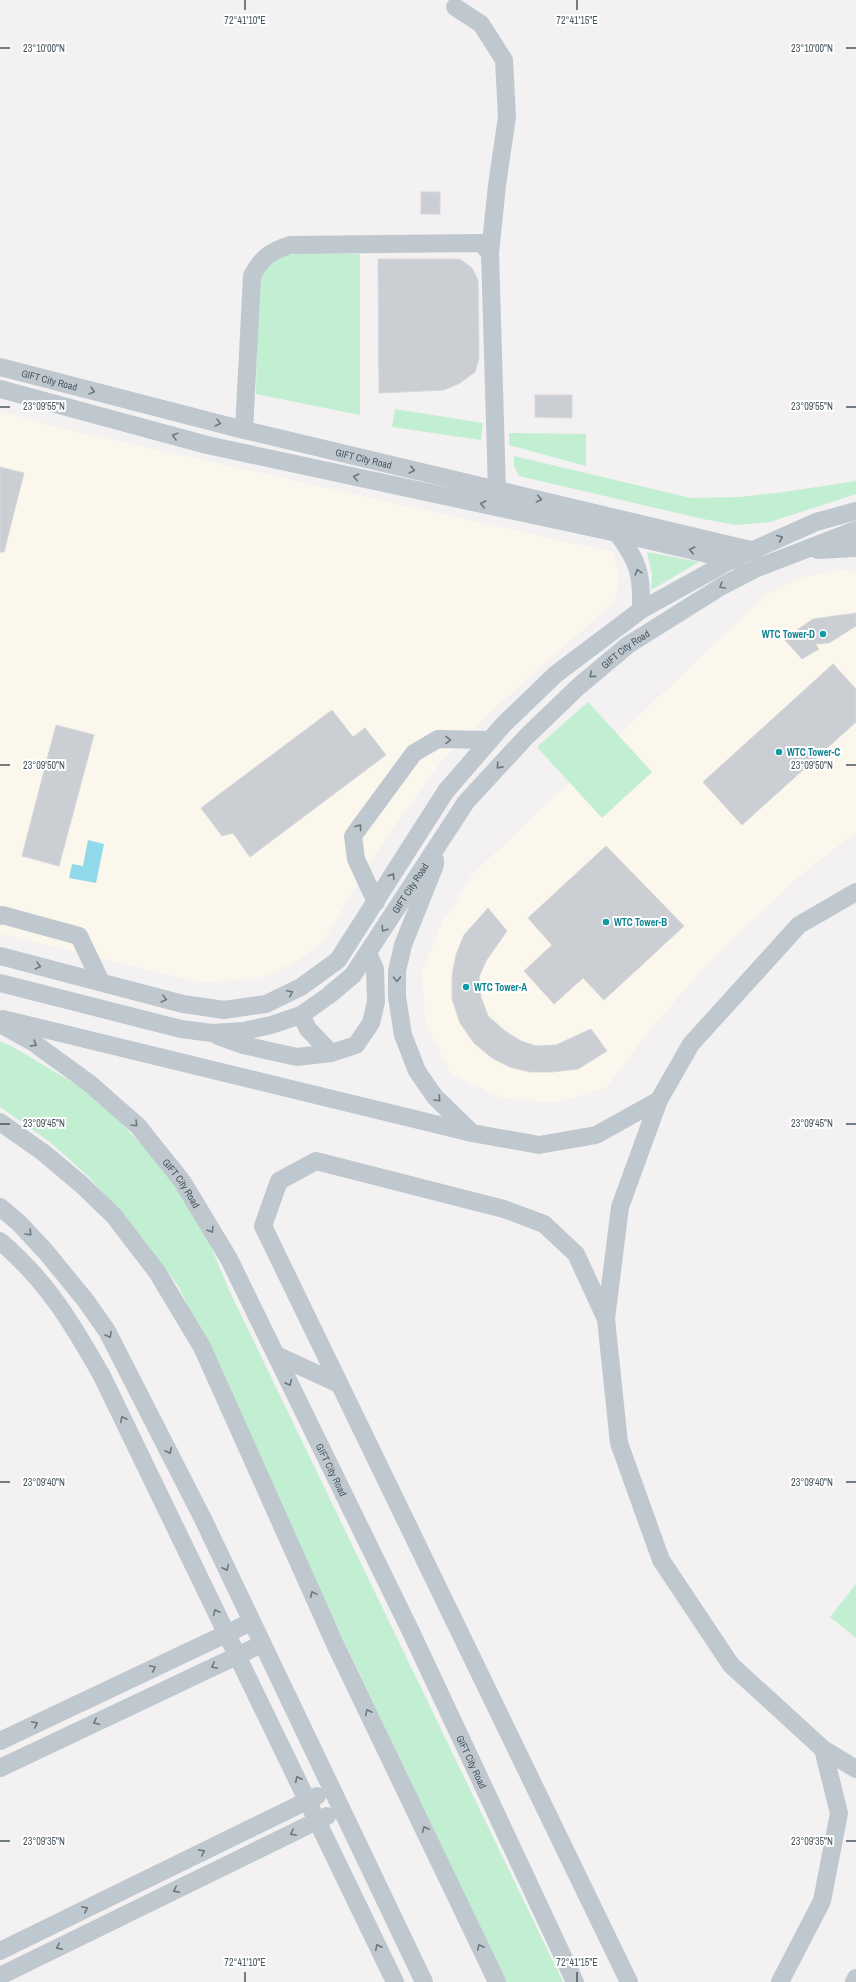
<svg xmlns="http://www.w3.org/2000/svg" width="856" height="1982" viewBox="0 0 856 1982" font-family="'Archivo Narrow',sans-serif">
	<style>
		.commercial { fill: #fcf7ec }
		.green { fill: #c2eed2 }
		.water { fill: #90d9ea }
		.building { fill: #cbced3; stroke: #d5d7dc }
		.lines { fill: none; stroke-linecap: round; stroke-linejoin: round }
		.minor { stroke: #bfc8cf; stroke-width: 18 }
		.oneway { stroke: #6c7880 }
		.ticks { fill: none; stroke: #49555e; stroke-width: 1.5 }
		.culture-dot { fill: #0f9aa8; stroke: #fff; stroke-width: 1.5 }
		.labels { text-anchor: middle; stroke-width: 4; stroke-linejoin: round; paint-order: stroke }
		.street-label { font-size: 10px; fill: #49555e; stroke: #fff }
		.culture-label { font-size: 10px; font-weight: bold; fill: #0d838f; stroke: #fff; text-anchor: start }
		.ticks-label { font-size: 10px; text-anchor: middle; fill: #49555e; stroke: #fff; stroke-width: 4; stroke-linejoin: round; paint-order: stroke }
	</style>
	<rect width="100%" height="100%" fill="#f3f1f1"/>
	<g class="commercial">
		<path d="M0 411 60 428 612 552 620 574 614 602 487 715 443 759 384 841 320 946 289 965 258 979 199 982 0 934Z"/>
		<path d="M842 570 856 572V832L802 874 740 932 691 982 649 1031 607 1087 557 1103 502 1098 451 1074 425 1023 422 971 442 923 472 875 768 593 807 576Z"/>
	</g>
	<g class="green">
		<path d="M360 254V415L256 394 258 284C262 275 265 266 273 260 287 250 341 254 360 254Z"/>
		<path d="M395 409 483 423 481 440 392 427Z"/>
		<path d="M509 433 586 434V466L509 445Z"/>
		<path d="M514 456 691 498 740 497 784 492 856 481V494L770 522 736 525 703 519 519 476 514 466Z"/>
		<path d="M647 552 699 562 651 590 652 574Z"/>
		<path d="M588 702 652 772 602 818 537 747Z"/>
		<path d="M0 1041 13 1047 85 1090 121 1123 157 1161 200 1221 230 1292 563 1982H506L271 1487 179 1287 136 1231 90 1178 50 1142 0 1107Z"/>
		<path d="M856 1584V1638L830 1617Z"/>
	</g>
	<path class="water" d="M88 840 104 844 96 883 69 878 72 864 83 866Z"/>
	<g class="building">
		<rect x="421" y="192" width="19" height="22"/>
		<path d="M378 259H460L472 268 478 280 479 358 475 372 460 383 444 390 379 393Z"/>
		<path d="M535 395H572V418L535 417Z"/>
		<path d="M0 467 24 473 4 552H0Z"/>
		<path d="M856 613V626L829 643 815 644 819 649 802 659 784 639 813 619Z"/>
		<path d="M833 664 856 689V722L742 825 703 782Z"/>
		<path d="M332 710 353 737 365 728 386 755 250 857 233 833 222 836 201 808Z"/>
		<path d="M56 725 94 735 59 866 22 856Z"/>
		<path d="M606 846 684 926 604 1000 583 978 554 1004 524 971 552 945 528 918Z"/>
		<path d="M488 908 507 931 486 961 479 977 481 997 488 1016 505 1031 521 1041 536 1046 556 1045 591 1029 607 1051 578 1069 552 1072H530L510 1067 492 1058 474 1043 460 1023 452 999V976L456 955 464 935Z"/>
	</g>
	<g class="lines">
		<g class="minor">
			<path d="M455 7 481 24 504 60 507 117 497 185 490 253"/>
			<path id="s1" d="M0 367 244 430 755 551"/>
			<path d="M0 389 207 445 617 533 737 561"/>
			<path d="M244 430 252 276C261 258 271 251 290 245L481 243 490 253 497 490"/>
			<path d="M617 533C639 562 642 575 641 610"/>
			<path d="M818 550 856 548"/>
			<path d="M435 860V865L403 945 397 971V997L403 1035 417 1071 435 1097 472 1133"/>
			<path d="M856 892 799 925 691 1044 659 1100 620 1207 606 1319 619 1443 661 1560 731 1665 823 1749 856 1769"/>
			<path d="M376 902 356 859 353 836 414 753 438 739 490 740"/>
			<path d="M0 916 2 915 79 936 101 982"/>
			<path d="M0 956 183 1004 224 1010 266 1004 301 987 338 960 446 791 504 724 556 674 641 610 731 560 816 522 856 511"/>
			<path id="s2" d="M0 983 181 1029 212 1033 244 1031 271 1025 301 1015 328 996 353 975 466 802 526 737 579 686 628 645 722 586 757 568 856 530"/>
			<path d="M301 1015 308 1029 331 1053"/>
			<path d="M3 1019 472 1133 539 1145 596 1135 659 1100"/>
			<path id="s3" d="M0 1024 34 1043 89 1083 138 1126 182 1181 229 1259 412 1634 575 1982"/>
			<path d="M218 1036 243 1045 297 1057 331 1053 356 1045 371 1023 376 1002 375 969 368 953"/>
			<path d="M0 1122 44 1153 82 1185 114 1216 157 1272 202 1347 335 1644 497 1982"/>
			<path d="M0 1207 19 1223 46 1252 86 1301 107 1331 203 1519 424 1982"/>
			<path d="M0 1241C47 1281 72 1323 102 1376L395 1982"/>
			<path d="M606 1319 576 1254 544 1224 504 1209 316 1161 279 1181 263 1226 629 1982"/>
			<path d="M276 1355 339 1384"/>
			<path d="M0 1741 251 1622"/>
			<path d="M0 1768 262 1644"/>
			<path d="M0 1951 317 1796"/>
			<path d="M0 1976 327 1816"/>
			<path d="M780 1982 822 1901 839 1813 823 1749"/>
			<path d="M854 1982 856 1978"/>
		</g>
	</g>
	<defs><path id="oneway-chevron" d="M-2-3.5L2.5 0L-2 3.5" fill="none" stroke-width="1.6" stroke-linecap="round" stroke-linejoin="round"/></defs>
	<g class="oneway">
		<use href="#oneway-chevron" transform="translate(92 391) rotate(15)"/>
		<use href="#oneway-chevron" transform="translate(218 423) rotate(14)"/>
		<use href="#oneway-chevron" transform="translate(175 436) rotate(-165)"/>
		<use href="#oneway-chevron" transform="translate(412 470) rotate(13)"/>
		<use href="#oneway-chevron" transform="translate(356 477) rotate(-168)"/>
		<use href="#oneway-chevron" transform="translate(539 499) rotate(13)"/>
		<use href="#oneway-chevron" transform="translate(483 504) rotate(-168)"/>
		<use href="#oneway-chevron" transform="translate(780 538) rotate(-23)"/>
		<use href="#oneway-chevron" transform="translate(692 550) rotate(-167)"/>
		<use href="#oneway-chevron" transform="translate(638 572) rotate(-107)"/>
		<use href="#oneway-chevron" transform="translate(722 586) rotate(150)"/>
		<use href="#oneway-chevron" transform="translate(592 675) rotate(140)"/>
		<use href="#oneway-chevron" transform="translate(448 740) rotate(1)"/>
		<use href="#oneway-chevron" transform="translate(499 766) rotate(132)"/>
		<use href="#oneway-chevron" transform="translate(359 827) rotate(-54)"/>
		<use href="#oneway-chevron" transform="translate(392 876) rotate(-58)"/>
		<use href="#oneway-chevron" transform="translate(384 929) rotate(124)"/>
		<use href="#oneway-chevron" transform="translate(38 966) rotate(14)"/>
		<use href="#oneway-chevron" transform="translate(397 979) rotate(89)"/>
		<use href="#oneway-chevron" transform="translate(290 993) rotate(-26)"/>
		<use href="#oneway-chevron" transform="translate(164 999) rotate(14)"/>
		<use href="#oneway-chevron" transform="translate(34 1044) rotate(32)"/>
		<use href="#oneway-chevron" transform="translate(438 1099) rotate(47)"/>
		<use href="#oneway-chevron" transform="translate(135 1124) rotate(45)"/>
		<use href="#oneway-chevron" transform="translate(211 1230) rotate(59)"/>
		<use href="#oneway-chevron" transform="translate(29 1233) rotate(47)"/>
		<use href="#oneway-chevron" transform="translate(109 1335) rotate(61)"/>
		<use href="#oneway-chevron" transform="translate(289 1383) rotate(64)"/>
		<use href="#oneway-chevron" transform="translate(123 1419) rotate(-116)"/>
		<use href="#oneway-chevron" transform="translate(169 1451) rotate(63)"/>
		<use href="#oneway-chevron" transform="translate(226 1568) rotate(65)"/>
		<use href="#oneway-chevron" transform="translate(313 1594) rotate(-114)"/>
		<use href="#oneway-chevron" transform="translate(216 1612) rotate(-116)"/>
		<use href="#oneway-chevron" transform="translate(214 1666) rotate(155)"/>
		<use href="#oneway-chevron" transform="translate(153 1668) rotate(-25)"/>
		<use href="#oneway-chevron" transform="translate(368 1712) rotate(-116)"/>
		<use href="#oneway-chevron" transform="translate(96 1722) rotate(155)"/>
		<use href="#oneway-chevron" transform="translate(35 1724) rotate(-25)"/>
		<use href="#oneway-chevron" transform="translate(298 1779) rotate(-116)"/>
		<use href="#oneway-chevron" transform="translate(425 1829) rotate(-115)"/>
		<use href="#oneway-chevron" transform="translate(293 1833) rotate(154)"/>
		<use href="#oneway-chevron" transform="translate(202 1852) rotate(-26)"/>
		<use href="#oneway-chevron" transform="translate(176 1890) rotate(154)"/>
		<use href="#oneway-chevron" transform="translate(85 1909) rotate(-26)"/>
		<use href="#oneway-chevron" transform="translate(59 1947) rotate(154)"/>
		<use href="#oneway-chevron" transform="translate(378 1947) rotate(-116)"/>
		<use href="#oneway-chevron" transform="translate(480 1947) rotate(-115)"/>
	</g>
	<path class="ticks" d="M245 0V10M577 0V10M0 48H10M846 48H856M0 407H10M846 407H856M0 765H10M846 765H856M0 1124H10M846 1124H856M0 1482H10M846 1482H856M0 1841H10M846 1841H856M245 1972V1982M577 1972V1982"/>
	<g class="culture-dot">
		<circle cx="823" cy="634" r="4"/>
		<circle cx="779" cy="752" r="4"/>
		<circle cx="606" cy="922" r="4"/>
		<circle cx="466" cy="987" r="4"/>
	</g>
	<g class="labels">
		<g class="street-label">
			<text dy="4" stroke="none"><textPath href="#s1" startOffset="51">GIFT City Road</textPath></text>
			<text dy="4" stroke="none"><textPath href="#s1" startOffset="375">GIFT City Road</textPath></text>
			<text dy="4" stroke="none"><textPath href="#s2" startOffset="803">GIFT City Road</textPath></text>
			<text dy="4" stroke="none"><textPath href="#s2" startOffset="479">GIFT City Road</textPath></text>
			<text dy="4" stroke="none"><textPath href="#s3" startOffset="244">GIFT City Road</textPath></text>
			<text dy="4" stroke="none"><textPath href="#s3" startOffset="568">GIFT City Road</textPath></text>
			<text dy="4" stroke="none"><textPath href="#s3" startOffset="892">GIFT City Road</textPath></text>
		</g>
		<g class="culture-label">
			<text x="815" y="638" text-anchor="end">WTC Tower-D</text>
			<text x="787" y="756">WTC Tower-C</text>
			<text x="614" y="926">WTC Tower-B</text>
			<text x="474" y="991">WTC Tower-A</text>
		</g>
	</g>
	<g class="ticks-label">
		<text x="245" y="24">72°41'10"E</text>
		<text x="577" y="24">72°41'15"E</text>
		<text x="44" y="52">23°10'00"N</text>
		<text x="812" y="52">23°10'00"N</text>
		<text x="44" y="410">23°09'55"N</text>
		<text x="812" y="410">23°09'55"N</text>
		<text x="44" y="769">23°09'50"N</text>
		<text x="812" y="769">23°09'50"N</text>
		<text x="44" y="1127">23°09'45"N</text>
		<text x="812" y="1127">23°09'45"N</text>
		<text x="44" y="1486">23°09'40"N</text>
		<text x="812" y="1486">23°09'40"N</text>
		<text x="44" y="1845">23°09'35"N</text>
		<text x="812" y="1845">23°09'35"N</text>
		<text x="245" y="1966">72°41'10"E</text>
		<text x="577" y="1966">72°41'15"E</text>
	</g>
</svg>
